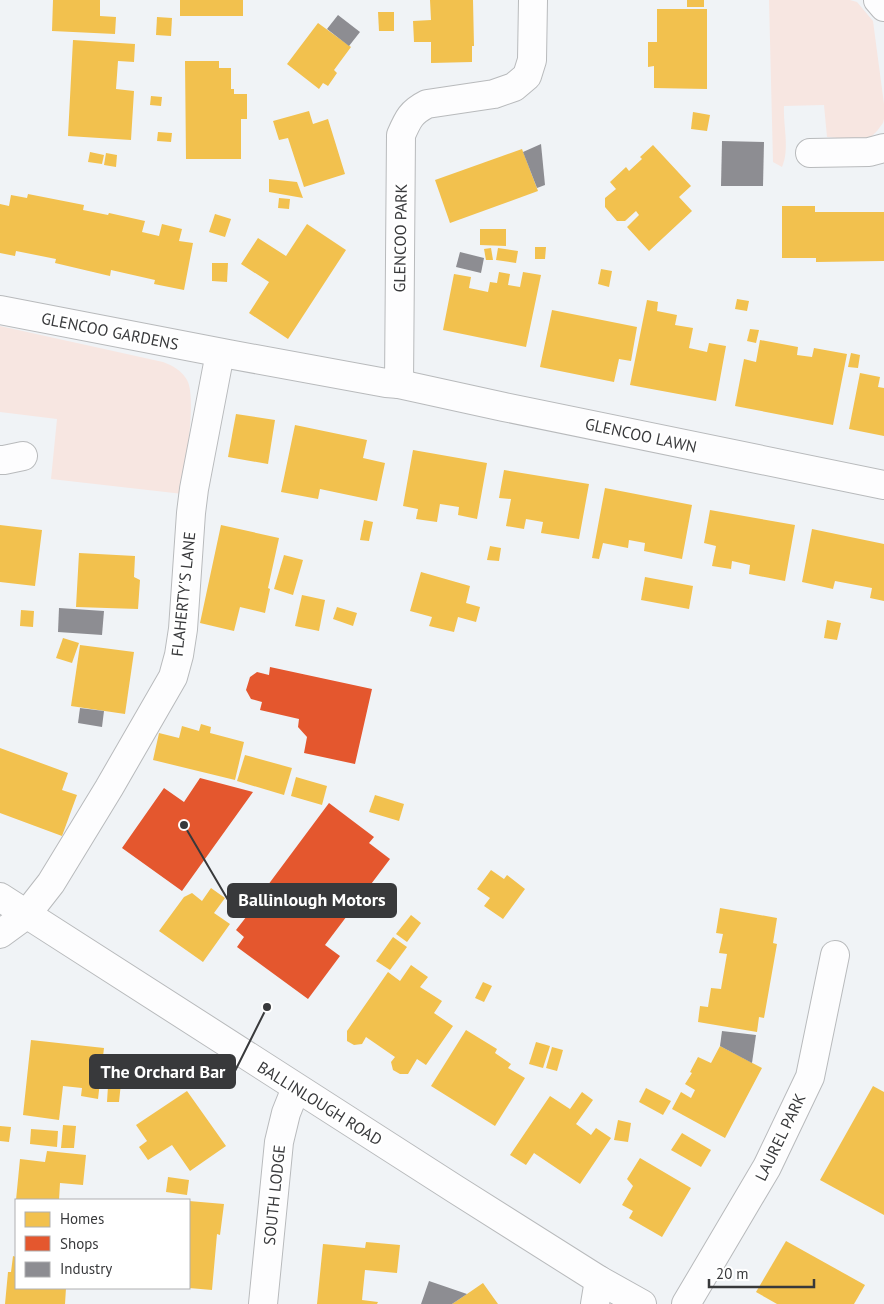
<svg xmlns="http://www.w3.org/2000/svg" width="884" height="1304" viewBox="0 0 884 1304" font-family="'PT Sans',sans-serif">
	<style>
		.green { fill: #f7e6e1 }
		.homes { fill: #f2c14e }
		.shops { fill: #e4572e }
		.industry { fill: #8d8d92 }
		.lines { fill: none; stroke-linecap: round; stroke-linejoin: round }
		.minor-casing { stroke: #b8babc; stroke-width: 30 }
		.tertiary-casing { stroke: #b8babc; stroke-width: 30 }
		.minor { stroke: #fdfdfe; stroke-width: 28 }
		.tertiary { stroke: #fdfdfe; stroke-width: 28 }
		.labels { text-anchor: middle; stroke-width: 5; stroke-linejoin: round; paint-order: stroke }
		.street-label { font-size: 16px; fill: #38393b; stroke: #fff }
		.leader { fill: none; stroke: #38393b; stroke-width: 2 }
		.callout-dot { fill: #38393b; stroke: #fff; stroke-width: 2 }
		.callout { fill: #38393b; stroke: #38393b; stroke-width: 2 }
		.callout-label { font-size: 18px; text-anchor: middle; font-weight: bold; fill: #fff }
	</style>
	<rect width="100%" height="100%" fill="#f0f3f6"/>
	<g class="green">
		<path d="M769 0H850L857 2 873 21 884 104V119L883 123 877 131 870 138 859 140 827 137 824 105 784 106C783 126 790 149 782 167L773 162Z"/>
		<path d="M0 326 163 362C173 366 181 370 187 380 197 397 185 471 183 494L51 479 57 419 0 412Z"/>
	</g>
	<g class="homes">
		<path d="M53 0H100V16L116 17 115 34 52 31Z"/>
		<rect x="180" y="0" width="63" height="16"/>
		<path d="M430 0H473L474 46H472V62L431 63V42H414L413 21 431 20Z"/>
		<rect x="687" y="0" width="17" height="7"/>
		<path d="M657 9H707V89L654 88V66L648 67V42H657Z"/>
		<path d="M378 12H394V31H379Z"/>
		<path d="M157 17 172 18 171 36 156 35Z"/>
		<path d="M318 23 351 47 334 70 337 73 328 86 323 83 319 89 287 64Z"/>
		<path d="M73 40 135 44 134 62 118 61 116 89 134 91 131 140 68 136Z"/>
		<path d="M185 61H219V68H231V89H234V94H247V119H241V159H186Z"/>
		<path d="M151 96 162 97 161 106 150 105Z"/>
		<path d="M309 111 313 124 328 119 345 174 304 187 288 138 279 140 273 121Z"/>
		<path d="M693 112 710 115 707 131 691 129Z"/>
		<path d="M158 132 172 133 171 142 157 141Z"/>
		<path d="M653 145 691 186 679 197 692 211 649 251 627 227 639 215 636 211 625 221H617L605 207V198L616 189 610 182 626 167 629 171 642 159 640 157Z"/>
		<path d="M522 149 538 191 450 223 435 180Z"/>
		<path d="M90 152 104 155 102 164 88 162Z"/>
		<path d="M106 153 117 155 116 167 104 165Z"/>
		<path d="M269 179 297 182 303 198 269 192Z"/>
		<path d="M28 194 84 205 83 210 108 215 109 213 145 221 142 232 159 236 162 224 182 229 179 241 193 243 184 290 154 284 155 280 111 270 110 276 55 263 56 259 16 251 15 256 0 253V204L9 206 11 195 27 198Z"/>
		<path d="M279 198 290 199 289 209 278 208Z"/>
		<path d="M782 206H815V212H884V261L816 262V258H782Z"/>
		<path d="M215 214 231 219 225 237 209 232Z"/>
		<path d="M307 224 346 250 288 339 249 313 269 282 241 264 258 238 286 256Z"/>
		<path d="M480 229H506V246L480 245Z"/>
		<path d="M535 247H546L545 259H535Z"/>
		<path d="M491 248 493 260H486L484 249Z"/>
		<path d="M498 248 518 251 516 263 496 260Z"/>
		<path d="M212 263H228L227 282 212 281Z"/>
		<path d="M601 269 612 271 609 287 598 284Z"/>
		<path d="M499 272 510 274 508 285 520 287 523 272 541 275 526 347 443 330 454 274 471 277 469 288 488 292 490 282 497 283Z"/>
		<path d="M737 299 749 301 747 311 735 309Z"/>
		<path d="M647 300 658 302 657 311 677 315 675 325 693 328 689 348 707 352 709 343 726 346 716 401 630 385Z"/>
		<path d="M552 310 637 327 631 361 619 359 614 382 540 367Z"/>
		<path d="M750 329 759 330 756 343 747 341Z"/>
		<path d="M760 340 798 347 797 355 812 357 814 348 847 354 833 425 735 406 744 359 756 362Z"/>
		<path d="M851 353 860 355 858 368 848 367Z"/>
		<path d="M860 373 880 377 878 387 884 388V436L849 429Z"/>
		<path d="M236 414 275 420 268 464 228 457Z"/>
		<path d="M295 425 367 440 363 458 385 463 377 501 320 489 318 499 281 492Z"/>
		<path d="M413 450 487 463 477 519 458 515 459 507 440 504 437 522 416 519 418 509 403 506Z"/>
		<path d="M504 470 589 484 579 539 541 533 543 522 526 519 524 529 506 526 511 499 499 498Z"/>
		<path d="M605 488 692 505 682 559 644 551 645 543 629 540 628 548 603 543 599 559 592 558Z"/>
		<path d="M710 510 795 525 785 581 749 574 750 565 732 561 731 569 712 566 716 546 704 543Z"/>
		<path d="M364 520 373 522 369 541 360 540Z"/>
		<path d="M0 525 42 530 35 586 0 582Z"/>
		<path d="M221 525 279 538 268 588 270 589 265 613 240 607 234 631 200 623Z"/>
		<path d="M812 529 884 544V601L870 598 872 588 835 581 833 589 802 582Z"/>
		<path d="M490 546 501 548 499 561 487 560Z"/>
		<path d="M79 553 135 556 134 577 140 580 138 609 76 607Z"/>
		<path d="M284 555 303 560 293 595 274 589Z"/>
		<path d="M421 572 470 586 466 603 480 607 476 622 458 617 454 632 429 626 432 617 410 611Z"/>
		<path d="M645 577 693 586 689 609 641 600Z"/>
		<path d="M302 595 325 600 319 631 295 626Z"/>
		<path d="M337 607 357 613 353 626 333 619Z"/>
		<path d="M21 610 34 611 33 627 20 626Z"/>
		<path d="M827 620 841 623 837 640 824 638Z"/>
		<path d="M63 638 79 643 72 663 56 658Z"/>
		<path d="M80 645 134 652 125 714 71 706Z"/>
		<path d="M201 724 211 727 210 733 244 742 235 780 153 760 159 733 179 738 182 726 199 731Z"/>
		<path d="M0 748 68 773 62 790 77 795 62 836 0 813Z"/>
		<path d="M245 755 292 768 284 795 237 781Z"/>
		<path d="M296 777 327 786 322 805 291 796Z"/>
		<path d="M375 795 404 804 399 821 369 812Z"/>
		<path d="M491 870 504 879 507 875 525 889 503 919 484 906 490 898 477 889Z"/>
		<path d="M211 888 225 898 214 913 230 924 203 962 159 931 184 897 192 893 202 901Z"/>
		<path d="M720 908 777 918 773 943 777 944 764 1018 759 1017 757 1032 698 1022 700 1006 708 1007 711 988 721 989 727 954 719 953 723 934 716 933Z"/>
		<path d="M411 915 421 923 407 942 396 934Z"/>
		<path d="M393 937 407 947 390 970 376 961Z"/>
		<path d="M411 965 428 977 420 987 442 1001 434 1013 453 1026 426 1065 417 1059 408 1074H400L393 1070 391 1062 395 1057 366 1037 362 1044 354 1045 347 1041V1031L388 972 400 981Z"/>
		<path d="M483 982 492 986 484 1002 475 998Z"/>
		<path d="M466 1030 497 1049 495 1053 511 1064 508 1068 525 1078 495 1126 431 1086Z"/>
		<path d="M31 1040 104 1048 98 1099 81 1096 82 1088 63 1086 59 1120 23 1115Z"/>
		<path d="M536 1042 550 1046 543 1068 529 1064Z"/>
		<path d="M720 1046 762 1068 725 1138 672 1109 681 1092 691 1098 695 1090 685 1084 692 1073 690 1072 698 1057 711 1063Z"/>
		<path d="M552 1047 563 1050 557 1071 546 1068Z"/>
		<path d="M109 1070 128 1071 127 1084 121 1083 119 1102H107Z"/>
		<path d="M873 1086 884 1092V1215L820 1180Z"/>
		<path d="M646 1088 671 1101 663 1115 639 1102Z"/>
		<path d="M187 1091 226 1146 190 1171 172 1145 148 1160 139 1147 147 1141 136 1125Z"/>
		<path d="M582 1092 593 1100 576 1124 591 1135 596 1128 611 1138 580 1184 534 1153 526 1165 510 1155 550 1096 570 1109Z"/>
		<path d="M618 1120 631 1123 628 1142 614 1140Z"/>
		<path d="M63 1125 76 1126 74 1148H61Z"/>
		<path d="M0 1126 11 1127 9 1142 0 1141Z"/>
		<path d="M31 1129 58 1131 57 1147 30 1144Z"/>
		<path d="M682 1133 711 1150 701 1167 671 1150Z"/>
		<path d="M47 1151 86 1155 83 1185 60 1183 59 1200H16L20 1159 45 1162Z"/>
		<path d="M640 1158 691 1188 662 1237 629 1218 633 1211 622 1205 633 1186 627 1179Z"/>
		<path d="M168 1177 189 1180 187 1195 166 1192Z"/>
		<path d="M189 1201 224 1204 220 1235 217 1234 212 1290 189 1288Z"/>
		<path d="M786 1241 865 1285 854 1304H777L756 1292Z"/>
		<path d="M366 1242 400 1245 397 1273 365 1270 362 1300 378 1302 377 1304H317L323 1244 365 1248Z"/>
		<path d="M13 1256 16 1257V1288H66L65 1304H5L8 1272H11Z"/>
		<path d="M483 1283 498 1304H452L467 1294Z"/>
	</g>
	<g class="shops">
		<path d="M270 667 372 689 355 764 304 753 307 737 298 727 299 719 260 710 262 702 251 699 246 690 250 677 257 672 269 675Z"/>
		<path d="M200 778 253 792 182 891 122 848 164 788 184 802Z"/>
		<path d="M329 803 374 837 369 843 390 859 325 945 340 956 308 999 237 947 244 937 236 930 250 912 258 918 274 897 265 889Z"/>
	</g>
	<g class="industry">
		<path d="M338 15 360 32 349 46 327 29Z"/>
		<path d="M722 141 764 142 763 186H721Z"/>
		<path d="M541 144 545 185 537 188 523 152Z"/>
		<path d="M460 252 484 258 481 273 456 267Z"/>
		<path d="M59 608 104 611 102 635 58 632Z"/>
		<path d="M80 708 104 711 102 727 78 723Z"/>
		<path d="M722 1031 756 1035 752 1063 720 1046Z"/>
		<path d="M429 1281 467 1294 452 1304H421Z"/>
	</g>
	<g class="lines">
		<defs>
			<g id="minor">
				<path d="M878 0 884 7"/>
				<path d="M810 153 869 152 884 148"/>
				<path d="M0 310 228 354 386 383 399 384 401 135C408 119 411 112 427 104L494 94 514 87 527 76 532 60 533 0"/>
				<path d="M399 384 504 407 884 485"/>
				<path d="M0 460H4L23 456"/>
				<path d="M0 934 26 915 51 883 109 788 173 677 179 655 183 629 191 513 194 489 220 353"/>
				<path d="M263 1304 279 1142 286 1113 296 1088"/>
				<path d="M595 1304 599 1280"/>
				<path d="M686 1304 767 1167 810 1077 835 955"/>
			</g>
			<path id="tertiary" d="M0 897 455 1189 599 1280 642 1304"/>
		</defs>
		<use href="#minor" class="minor-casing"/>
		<use href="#tertiary" class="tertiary-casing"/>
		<use href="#minor" class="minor"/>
		<use href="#tertiary" class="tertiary"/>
	</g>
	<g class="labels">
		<g class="street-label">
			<text transform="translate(400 238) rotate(-89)" y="6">GLENCOO PARK</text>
			<text transform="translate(110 331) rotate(11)" y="6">GLENCOO GARDENS</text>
			<text transform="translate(641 435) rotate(12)" y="6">GLENCOO LAWN</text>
			<text transform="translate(183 594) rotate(-84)" y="6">FLAHERTY'S LANE</text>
			<text transform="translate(320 1103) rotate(32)" y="6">BALLINLOUGH ROAD</text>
			<text transform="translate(780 1137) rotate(-64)" y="6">LAUREL PARK</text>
			<text transform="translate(274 1195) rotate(-84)" y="6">SOUTH LODGE</text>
		</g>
	</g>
	<path class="leader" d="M184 825L228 900M267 1007L235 1071"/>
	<g class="callout-dot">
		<circle cx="184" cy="825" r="5"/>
		<circle cx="267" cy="1007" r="5"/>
	</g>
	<g class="callout">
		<rect x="228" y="884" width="168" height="33" rx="5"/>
		<rect x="90" y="1055" width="145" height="33" rx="5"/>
	</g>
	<g class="callout-label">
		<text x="312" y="906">Ballinlough Motors</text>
		<text x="163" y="1078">The Orchard Bar</text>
	</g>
	<rect x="15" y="1199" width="175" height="90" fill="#ffffff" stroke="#afb0b1"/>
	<rect x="25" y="1212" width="25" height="15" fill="#f2c14e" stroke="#afb0b1"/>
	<text x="60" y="1224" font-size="15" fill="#38393b">Homes</text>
	<rect x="25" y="1236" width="25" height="15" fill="#e4572e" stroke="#afb0b1"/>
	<text x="60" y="1249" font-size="15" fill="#38393b">Shops</text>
	<rect x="25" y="1262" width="25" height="15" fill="#8d8d92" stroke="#afb0b1"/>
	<text x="60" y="1274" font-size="15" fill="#38393b">Industry</text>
	<path d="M709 1279v8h105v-8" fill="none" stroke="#38393b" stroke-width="2.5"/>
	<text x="716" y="1279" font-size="15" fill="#38393b" stroke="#ffffff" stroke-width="4" paint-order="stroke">20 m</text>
</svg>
